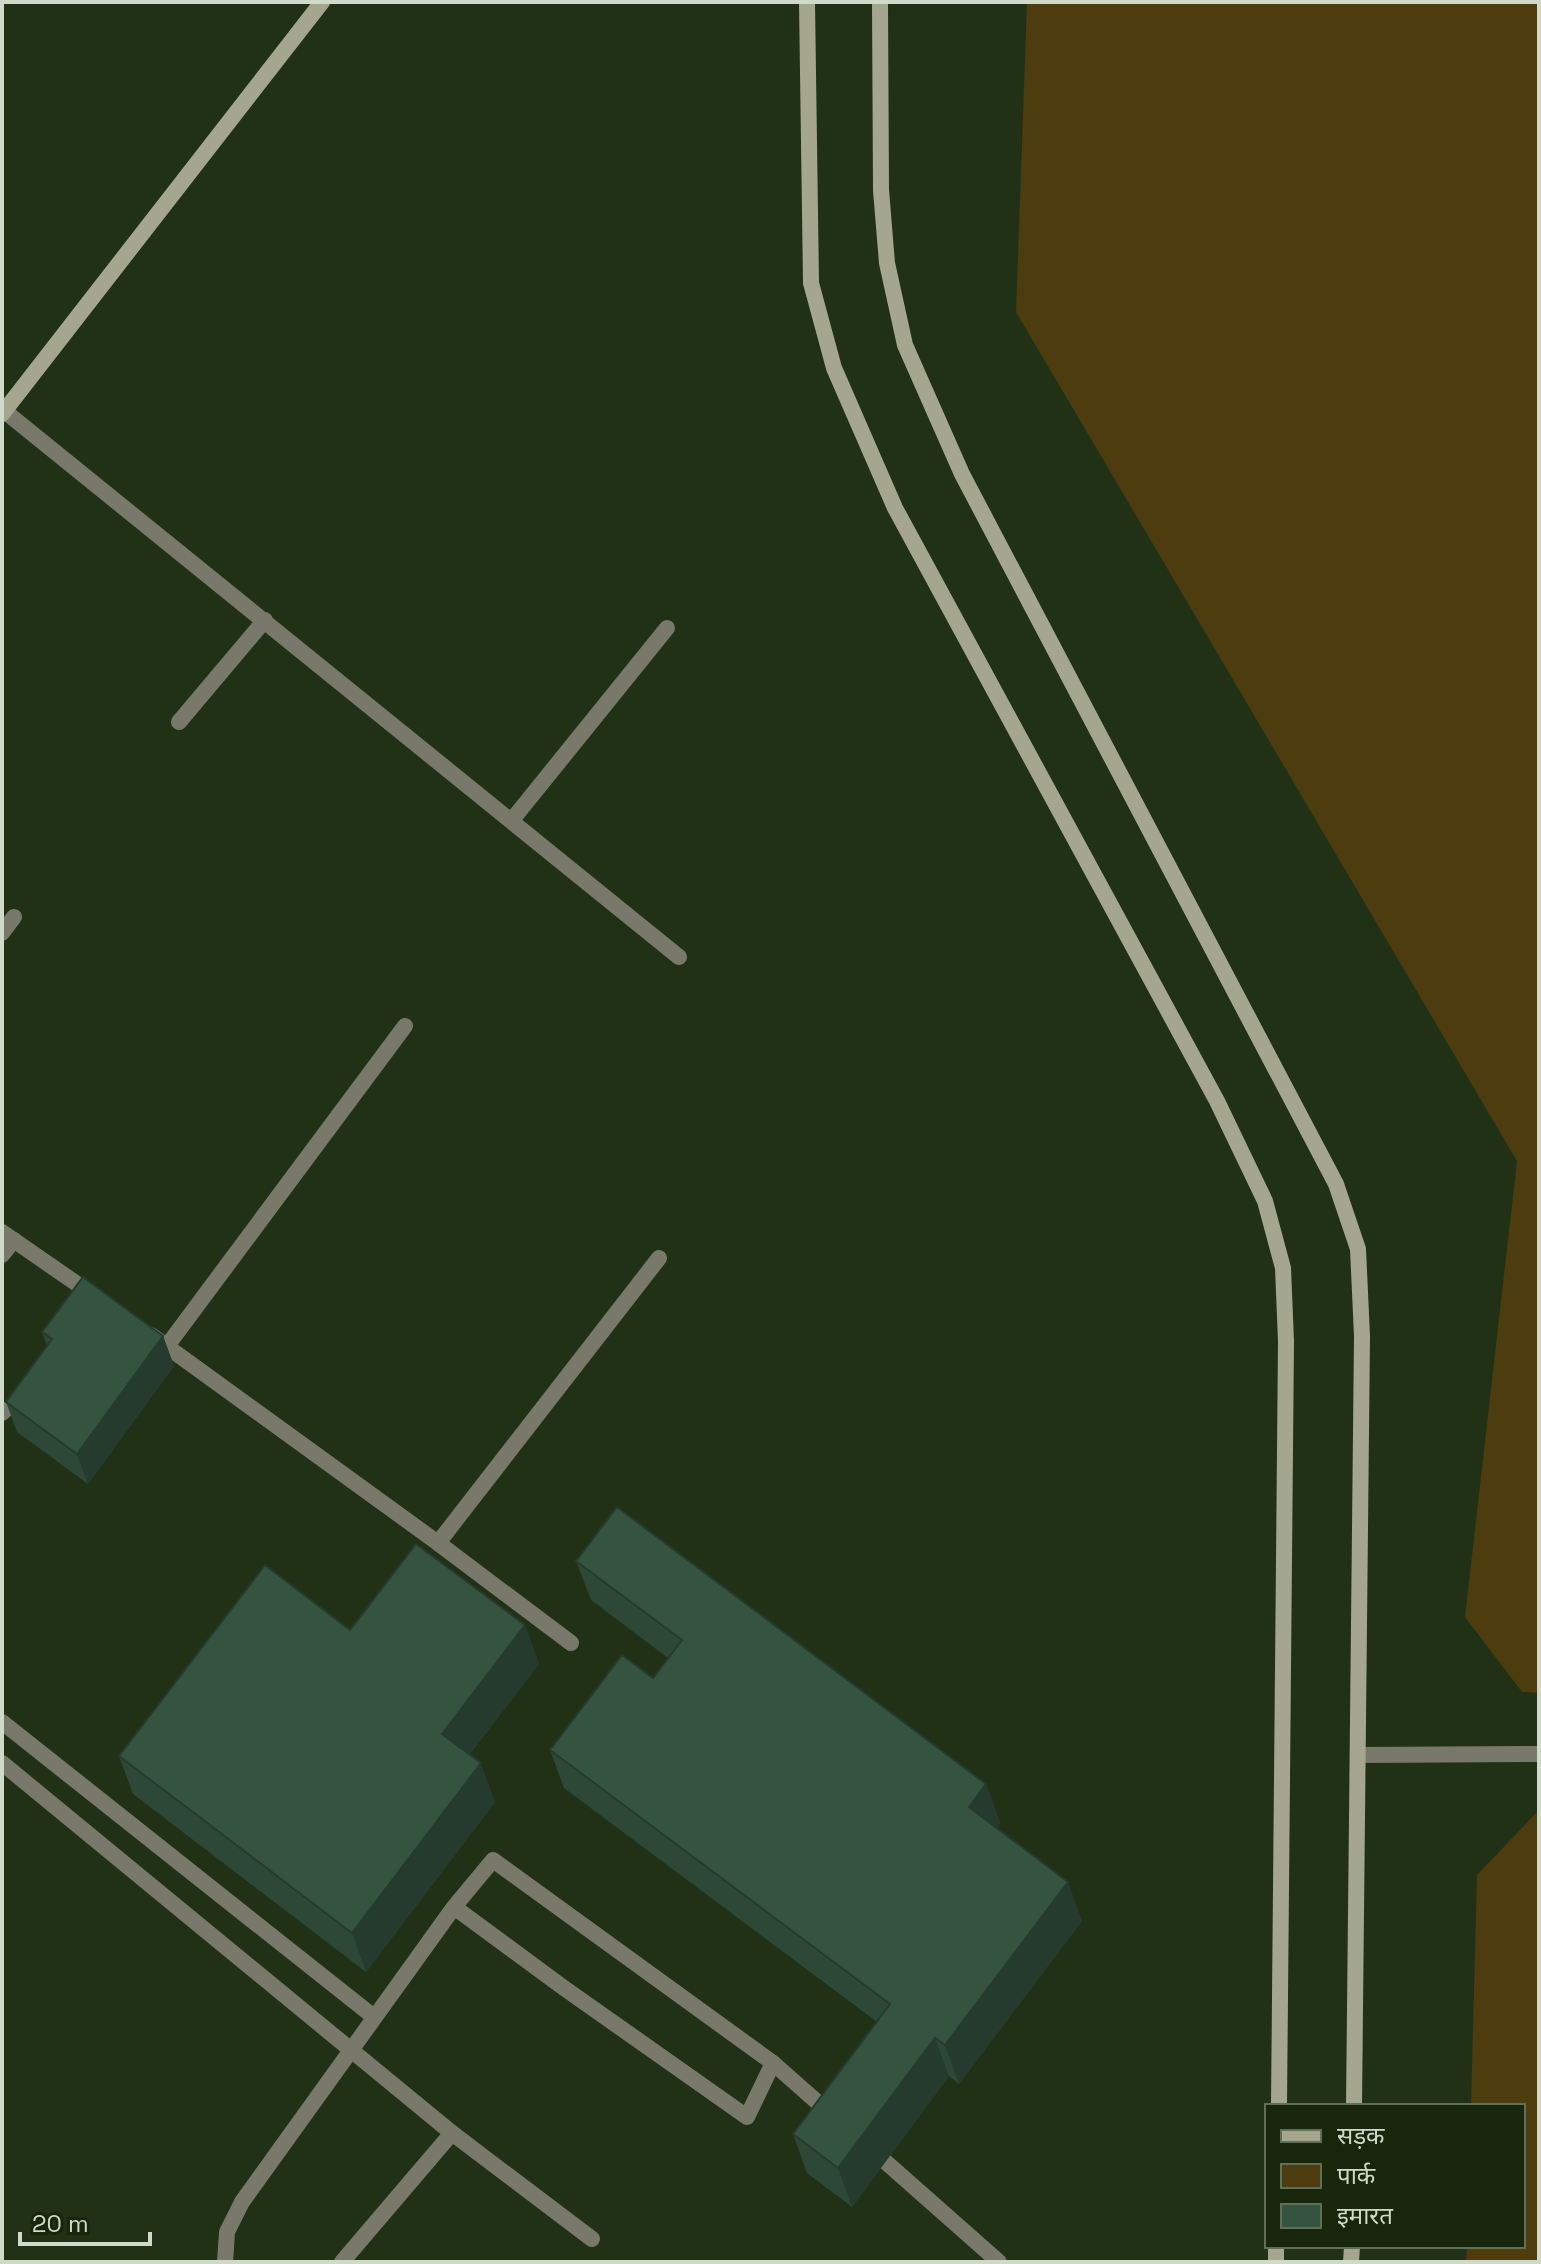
<svg xmlns="http://www.w3.org/2000/svg" width="1541" height="2264" viewBox="0 0 1541 2264" font-family="'Space Grotesk','Noto Sans Devanagari',sans-serif">
	<style>
		.green { fill: #4d3c0e }
		.lines { fill: none; stroke-linecap: round; stroke-linejoin: round }
		.lane { stroke: #78796a; stroke-width: 16 }
		.street { stroke: #78796a; stroke-width: 16 }
		.secondary { stroke: #a4a68e; stroke-width: 16 }
		.wall { fill: #2e4837 }
		.shaded-wall { fill: #253b2d }
		.building { fill: #355440; stroke: #253b2d; stroke-width: 2 }
	</style>
	<rect width="100%" height="100%" fill="#213116"/>
	<g class="green">
		<path d="M1027 2H1539V1693L1522 1692 1465 1617 1517 1161 1016 312Z"/>
		<path d="M1539 1810V2262H1466L1467 2246H1523V2106H1471L1477 1875Z"/>
	</g>
	<g class="lines">
		<g class="lane">
			<path d="M2 1255 14 1240"/>
			<path d="M2 1413 5 1410"/>
			<path d="M438 1543 571 1643"/>
			<path d="M2 1722 374 2017"/>
			<path d="M1358 1755 1539 1754"/>
			<path d="M2 1763 452 2133"/>
			<path d="M773 2063 833 2116"/>
			<path d="M871 2149 999 2262"/>
			<path d="M225 2262 227 2232 242 2202 454 1907 493 1860 773 2063 747 2117 564 1988 454 1907"/>
			<path d="M342 2262 452 2133 592 2239"/>
		</g>
		<g class="street">
			<path d="M2 409 679 957"/>
			<path d="M179 722 265 620"/>
			<path d="M512 820 667 628"/>
			<path d="M2 933 14 917"/>
			<path d="M2 1232 93 1295"/>
			<path d="M151 1335 438 1543 659 1258"/>
			<path d="M167 1346 405 1026"/>
		</g>
		<g class="secondary">
			<path d="M807 2 811 283 834 368 895 508 1217 1101 1265 1201 1283 1268 1286 1341 1279 2106"/>
			<path d="M880 2 881 190 887 263 905 345 962 474 1336 1184 1358 1249 1362 1336 1354 2106"/>
			<path d="M2 414 322 2"/>
			<path d="M1276 2262V2246"/>
			<path d="M1351 2262 1352 2246"/>
		</g>
	</g>
	<g class="wall">
		<path d="M42 1332 163 1336 174 1366 88 1484 17 1432 6 1402 47 1346Z"/>
		<path d="M576 1561 986 1784 1000 1823 996 1828 1082 1921 959 2084 949 2076 852 2207 807 2173 793 2134 877 2022 564 1788 550 1750 653 1678 668 1658 591 1600Z"/>
		<path d="M525 1625 539 1664 470 1754 495 1802 366 1972 133 1794 119 1756 350 1630Z"/>
	</g>
	<g class="shaded-wall">
		<path d="M163 1336 174 1366 88 1484 77 1454Z"/>
		<path d="M525 1625 539 1664 456 1772 442 1734Z"/>
		<path d="M481 1763 495 1802 366 1972 352 1933Z"/>
		<path d="M986 1784 1000 1823 983 1846 969 1807Z"/>
		<path d="M1068 1882 1082 1921 959 2084 945 2045Z"/>
		<path d="M935 2038 949 2076 852 2207 838 2168Z"/>
	</g>
	<g class="building">
		<path d="M83 1277 163 1336 77 1454 6 1402 52 1339 42 1332Z"/>
		<path d="M617 1507 986 1784 969 1807 1068 1882 945 2045 935 2038 838 2168 793 2134 890 2004 550 1750 622 1655 653 1678 682 1640 576 1561Z"/>
		<path d="M416 1544 525 1625 442 1734 481 1763 352 1933 119 1756 265 1565 350 1630Z"/>
	</g>
	<rect width="1541" height="2264" fill="none" stroke="#cfdac9" stroke-width="8"/>
	<rect x="1265" y="2104" width="260" height="144" fill="#18270c" stroke="#616f58" stroke-width="2"/>
	<rect x="1281" y="2130" width="40" height="12" fill="#a4a68e" stroke="#616f58" stroke-width="2"/>
	<text x="1337" y="2144" font-size="24" fill="#cfdac9">सड़क</text>
	<rect x="1281" y="2164" width="40" height="24" fill="#4d3c0e" stroke="#616f58" stroke-width="2"/>
	<text x="1337" y="2184" font-size="24" fill="#cfdac9">पार्क</text>
	<rect x="1281" y="2204" width="40" height="24" fill="#355440" stroke="#616f58" stroke-width="2"/>
	<text x="1337" y="2224" font-size="24" fill="#cfdac9">इमारत</text>
	<path d="M20 2232v12h130v-12" fill="none" stroke="#cfdac9" stroke-width="4"/>
	<text x="32" y="2232" font-size="24" fill="#cfdac9" stroke="#18270c" stroke-width="6" paint-order="stroke">20 m</text>
</svg>
